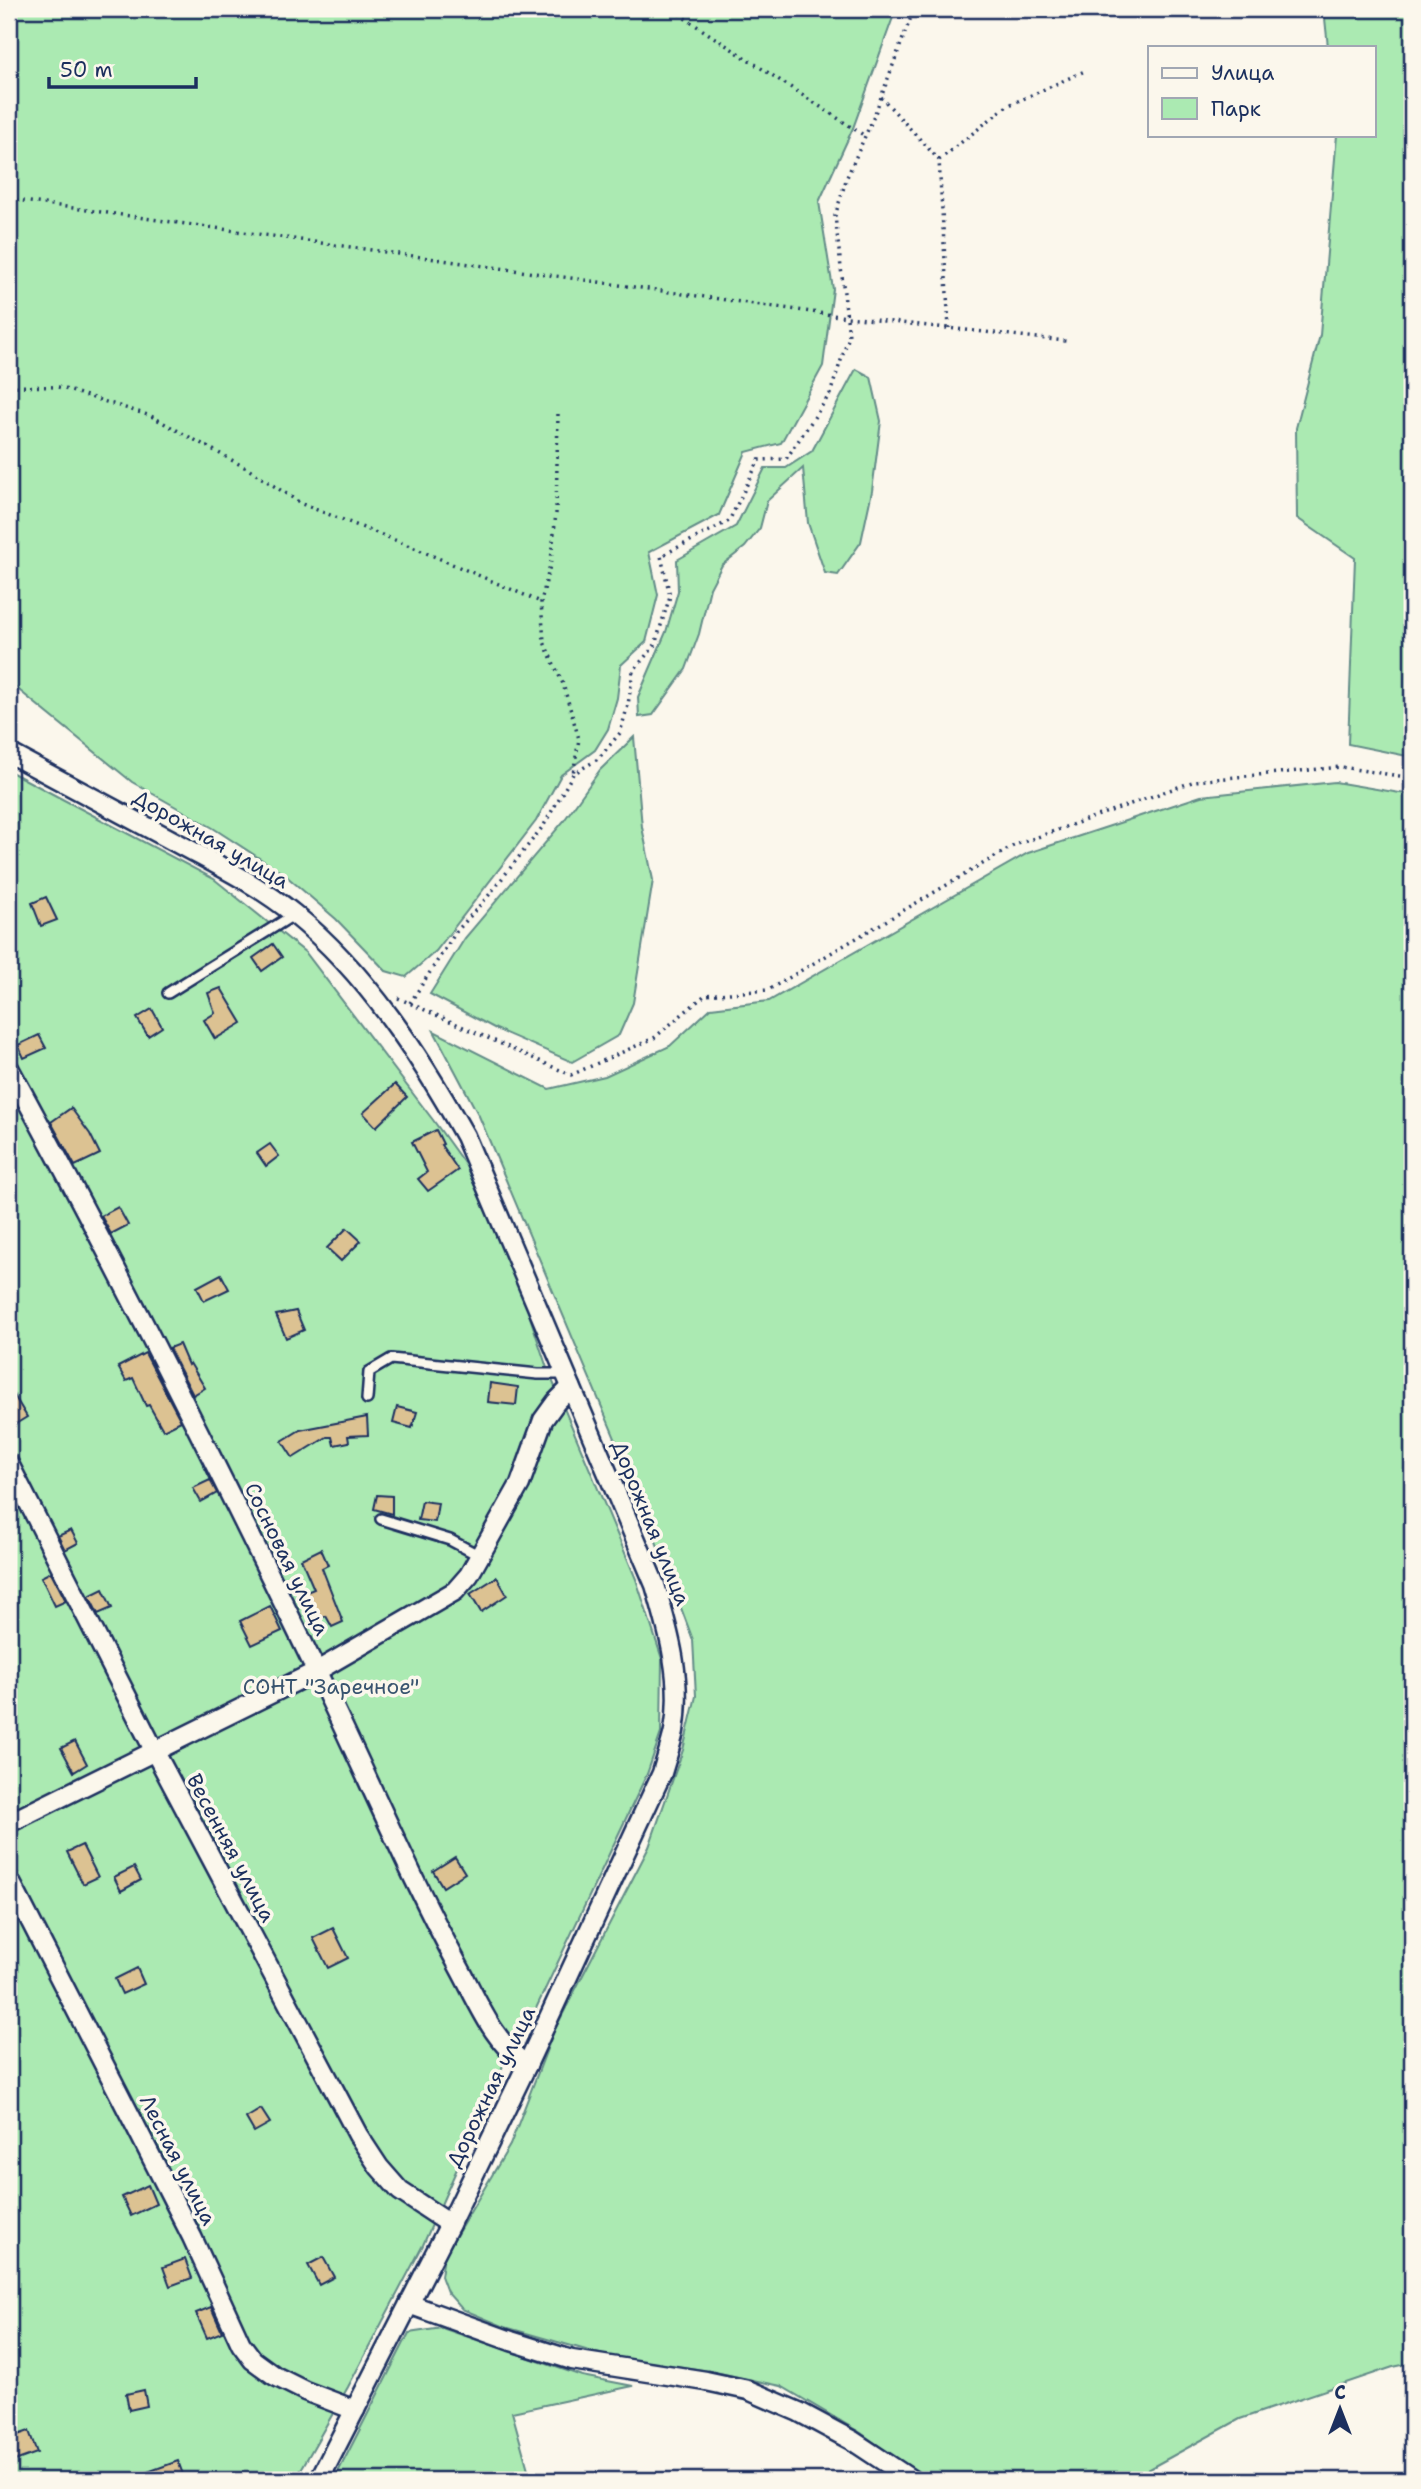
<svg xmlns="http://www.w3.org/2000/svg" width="1421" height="2489" viewBox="0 0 1421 2489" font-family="'Shantell Sans',sans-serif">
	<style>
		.green { fill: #abeab2; stroke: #638c88; stroke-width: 2 }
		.building { fill: #dcc292; stroke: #1b2f5e; stroke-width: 2 }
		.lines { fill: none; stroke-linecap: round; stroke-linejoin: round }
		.service-casing { stroke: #1b2f5e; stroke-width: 14 }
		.minor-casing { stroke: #1b2f5e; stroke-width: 23 }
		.path { stroke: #1b2f5e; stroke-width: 3.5; stroke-dasharray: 2 5; stroke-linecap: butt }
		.service { stroke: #fbf7ec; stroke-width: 9 }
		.minor { stroke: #fbf7ec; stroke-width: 18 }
		.labels { text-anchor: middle; stroke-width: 7; stroke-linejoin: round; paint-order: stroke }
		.street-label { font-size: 21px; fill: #1b2f5e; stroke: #fbf7ec }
		.park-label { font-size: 21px; fill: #38546f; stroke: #fbf7ec }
	</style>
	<rect width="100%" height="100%" fill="#fbf7ec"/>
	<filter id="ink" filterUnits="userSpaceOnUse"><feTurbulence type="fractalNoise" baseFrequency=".0143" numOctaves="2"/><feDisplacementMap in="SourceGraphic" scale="14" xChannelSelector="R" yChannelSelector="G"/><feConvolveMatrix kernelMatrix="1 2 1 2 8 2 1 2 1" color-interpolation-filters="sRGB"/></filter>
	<g filter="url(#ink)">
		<g class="green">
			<path d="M9 9H896L853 128 819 202 833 289 823 366 781 443 746 452 719 515 649 552 658 595 646 642 621 665 617 698 608 729 595 750 561 775 536 821 436 951 406 977 386 971 336 919 285 875 213 828 132 782 9 682Z"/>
			<path d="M1324 9H1412V757L1348 744 1355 558 1297 518 1296 428 1320 335 1337 135H1374V47H1328Z"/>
			<path d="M856 369 871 377 881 421 872 491 861 542 838 575 825 573 808 523 803 468 767 501 760 528 745 547 722 565 710 588 699 634 686 669 653 715 639 717 638 697 666 632 678 591 677 560 736 526 765 468H786L812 451Z"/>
			<path d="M634 737 642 827 653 880 633 1003 619 1035 572 1062 496 1029 430 994 465 938 563 822 600 770Z"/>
			<path d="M9 771 214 879 306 953 433 1120 466 1166 521 1290 547 1368 636 1579 662 1659 661 1733 647 1774 522 2038 505 2061 423 2245 348 2387 295 2480H9Z"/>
			<path d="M1335 782 1412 795V2363L1393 2367 1240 2419 1147 2470 1122 2480H937L922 2477 861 2433 781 2386 710 2371 607 2356 505 2327 462 2309 447 2292 441 2276 444 2256 510 2145 554 2031 649 1847 683 1750 696 1696 693 1640 636 1488 479 1116 434 1031 549 1089 605 1076 670 1046 711 1008 769 1001 1028 853 1201 796Z"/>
			<path d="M442 2328 582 2376 633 2386 512 2412 531 2480H334L409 2333Z"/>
		</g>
		<g class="building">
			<path d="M46 897 57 920 41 926 32 903Z"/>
			<path d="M273 944 282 957 262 971 253 958Z"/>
			<path d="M221 988 242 1023 215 1039 204 1020 215 1013 208 993Z"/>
			<path d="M152 1009 162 1027 148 1036 137 1018Z"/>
			<path d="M39 1035 46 1048 24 1058 18 1045Z"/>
			<path d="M395 1084 407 1097 376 1127 363 1113Z"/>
			<path d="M71 1108 90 1134 100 1154 75 1166 51 1122Z"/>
			<path d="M436 1130 443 1144 441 1145 458 1170 428 1191 418 1179 427 1172 412 1142Z"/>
			<path d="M270 1144 279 1156 266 1166 257 1153Z"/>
			<path d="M118 1207 128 1225 111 1234 101 1216Z"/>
			<path d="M347 1228 361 1241 341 1261 327 1248Z"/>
			<path d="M221 1274 229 1289 204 1301 197 1287Z"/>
			<path d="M296 1311 304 1330 286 1338 276 1315Z"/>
			<path d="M179 1344 188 1365 190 1363 205 1388 193 1395 169 1348Z"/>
			<path d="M145 1353 181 1421 163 1430 149 1405 146 1406 133 1378 126 1381 118 1367Z"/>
			<path d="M490 1383 518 1387 516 1405 488 1402Z"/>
			<path d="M9 1387 27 1417 9 1428Z"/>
			<path d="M397 1407 417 1412 412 1428 393 1423Z"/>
			<path d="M367 1417 368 1435 348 1436 349 1442 334 1445 332 1437H327L293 1458 282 1441 300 1430Z"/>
			<path d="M210 1480 217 1493 201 1502 193 1488Z"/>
			<path d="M377 1495 392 1496V1514L374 1509Z"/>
			<path d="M422 1501 438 1503 435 1522 418 1520Z"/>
			<path d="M71 1530 78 1543 65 1550 58 1536Z"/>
			<path d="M321 1549 328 1565 322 1568 343 1622 332 1627 326 1616 314 1620 304 1593 314 1589 301 1559Z"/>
			<path d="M51 1572 66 1601 55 1606 41 1577Z"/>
			<path d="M497 1577 507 1595 481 1612 470 1594Z"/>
			<path d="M103 1589 112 1608 98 1614 89 1596Z"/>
			<path d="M270 1606 282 1631 252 1645 240 1621Z"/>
			<path d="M75 1741 87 1764 74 1772 61 1748Z"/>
			<path d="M82 1845 98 1877 83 1884 67 1852Z"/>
			<path d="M455 1857 465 1873 443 1887 433 1871Z"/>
			<path d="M134 1867 141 1880 121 1891 114 1877Z"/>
			<path d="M333 1928 348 1958 328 1968 313 1938Z"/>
			<path d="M137 1968 144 1984 122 1994 115 1979Z"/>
			<path d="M261 2109 270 2123 254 2132 246 2118Z"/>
			<path d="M148 2185 156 2204 131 2216 122 2197Z"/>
			<path d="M323 2257 334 2277 319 2285 308 2265Z"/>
			<path d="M185 2259 192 2278 170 2286 163 2267Z"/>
			<path d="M211 2307 222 2332 207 2338 196 2313Z"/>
			<path d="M144 2390 147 2406 129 2410 126 2394Z"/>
			<path d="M29 2431 37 2453 9 2463V2438Z"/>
			<path d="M178 2461 185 2480H131V2478Z"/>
		</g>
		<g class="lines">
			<defs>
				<g id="service">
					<path d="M168 993 295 914"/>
					<path d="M367 1399 369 1372 391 1359 538 1374H566"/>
					<path d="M381 1519 450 1540 480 1556"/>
				</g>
				<g id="minor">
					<path d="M9 753C65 783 121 813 177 843 217 865 259 885 294 914 367 973 420 1056 465 1136L655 1585C669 1632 683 1681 674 1731 671 1745 666 1759 662 1773L527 2065 450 2224 319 2480"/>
					<path d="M9 1068C117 1265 217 1466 315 1668 364 1768 407 1871 460 1969 479 2004 494 2043 527 2065"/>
					<path d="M9 1464 155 1752 358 2135 379 2167 400 2191 450 2224"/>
					<path d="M9 1823 317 1671 455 1591 469 1575 520 1484 543 1420 556 1402 571 1387"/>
					<path d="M9 1879 134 2123 192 2237 241 2344 253 2360 275 2376 305 2391 355 2410"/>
					<path d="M409 2304 511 2341 572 2360 706 2381 748 2390 799 2412 853 2441 912 2480"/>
				</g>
			</defs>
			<use href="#service" class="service-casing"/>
			<use href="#minor" class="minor-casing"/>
			<g class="path">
				<path d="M674 9 686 19 865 136"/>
				<path d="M881 97 939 160 949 328"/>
				<path d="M939 160 1007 106 1087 70"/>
				<path d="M9 199 847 317 1066 341"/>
				<path d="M9 386 58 387 151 416 248 469 302 504 410 546 541 602"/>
				<path d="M558 414 556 513 551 561 541 602 544 642 563 684 579 739 573 774"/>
				<path d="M398 998 571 1075 654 1038 705 995 768 990 1015 845 1195 781 1341 767 1412 778"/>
				<path d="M410 1003 456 932 489 895 544 825 573 774 598 759 620 733 628 705 633 671 655 645 670 596 661 556 729 521 759 460 786 459 830 394 849 336 835 216 847 177 874 116 914 9"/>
			</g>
			<use href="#service" class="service"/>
			<use href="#minor" class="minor"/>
		</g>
	</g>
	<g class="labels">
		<g class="street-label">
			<text transform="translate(211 839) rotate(30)" y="7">Дорожная улица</text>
			<text transform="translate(651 1523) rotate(68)" y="7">Дорожная улица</text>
			<text transform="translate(287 1559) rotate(64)" y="7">Сосновая улица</text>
			<text transform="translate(231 1848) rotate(62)" y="7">Весенняя улица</text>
			<text transform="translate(491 2087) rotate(-64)" y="7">Дорожная улица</text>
			<text transform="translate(178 2160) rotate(63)" y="7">Лесная улица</text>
		</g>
		<g class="park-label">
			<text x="331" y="1694">СОНТ "Заречное"</text>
		</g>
	</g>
	<rect width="1421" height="2489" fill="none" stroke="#fbf7ec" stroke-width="35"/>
	<rect x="18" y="18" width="1386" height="2454" fill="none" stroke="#1b2f5e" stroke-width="2.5" filter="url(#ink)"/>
	<rect x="1148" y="46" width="228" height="91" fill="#fbf7ec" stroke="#a1a7b3" stroke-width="2"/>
	<rect x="1162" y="68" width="35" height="10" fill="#fbf7ec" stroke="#a1a7b3" stroke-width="2"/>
	<text x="1211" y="80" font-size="21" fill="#1b2f5e">Улица</text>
	<rect x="1162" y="98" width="35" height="21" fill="#abeab2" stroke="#a1a7b3" stroke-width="2"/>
	<text x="1211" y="116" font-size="21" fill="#1b2f5e">Парк</text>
	<g transform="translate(1340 2409)" stroke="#fbf7ec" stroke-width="5" paint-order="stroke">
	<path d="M0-5L12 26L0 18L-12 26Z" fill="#1b2f5e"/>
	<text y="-10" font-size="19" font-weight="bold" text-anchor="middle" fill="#1b2f5e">С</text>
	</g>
	<path d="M49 77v10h147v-10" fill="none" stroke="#1b2f5e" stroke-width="3.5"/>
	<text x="60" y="77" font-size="21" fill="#1b2f5e" stroke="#fbf7ec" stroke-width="5" paint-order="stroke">50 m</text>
</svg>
